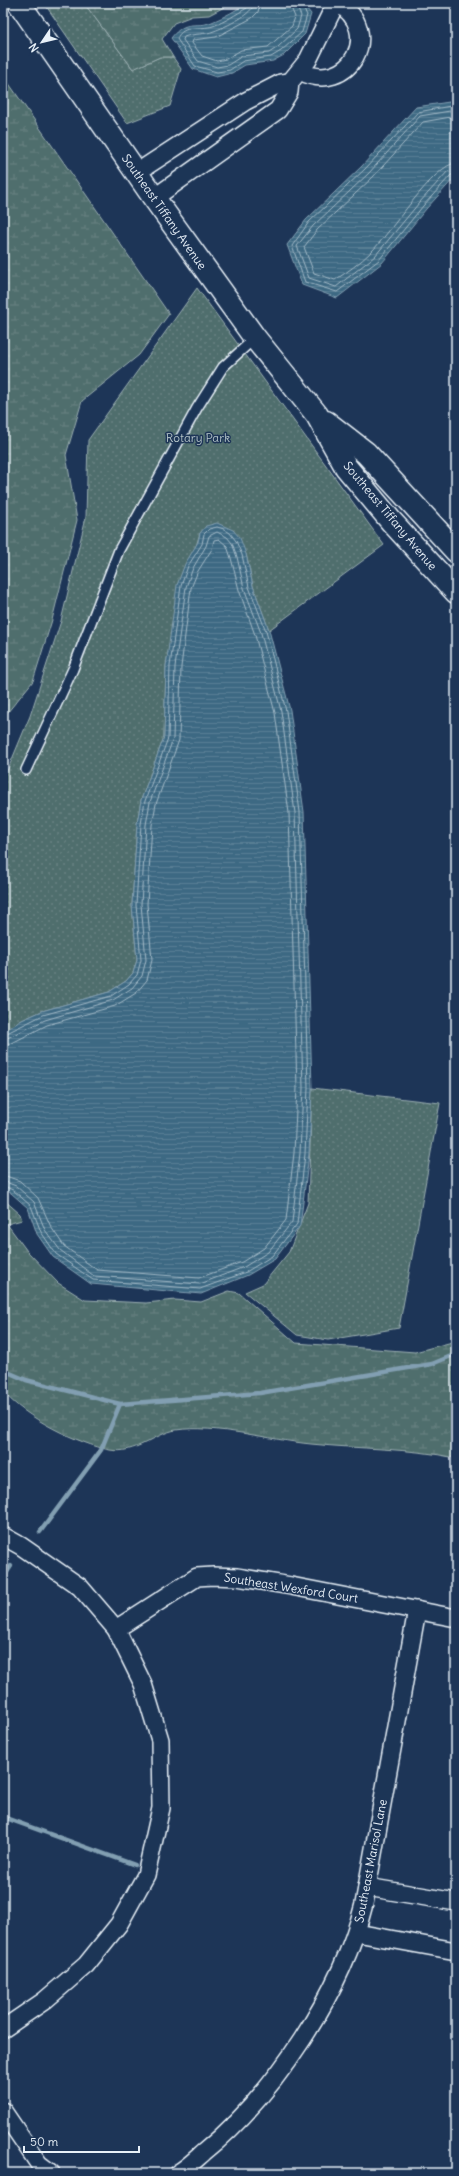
<svg xmlns="http://www.w3.org/2000/svg" width="459" height="2176" viewBox="0 0 459 2176" font-family="Delius,sans-serif">
	<style>
		.green { fill: url(#green-dots); stroke: #9cb0b2 }
		.wetland { fill: url(#wetland-marsh); stroke: #9cb0b2 }
		.water { fill: url(#water-rules); stroke: #829fb2 }
		.lines { fill: none; stroke-linecap: round; stroke-linejoin: round }
		.shore { stroke: #a4bbc9; stroke-width: 1 }
		.stream { stroke: #829fb2; stroke-width: 4.5 }
		.lane-casing { stroke: #e8f1f8; stroke-width: 12 }
		.street-casing { stroke: #e8f1f8; stroke-width: 20 }
		.secondary-casing { stroke: #e8f1f8; stroke-width: 25 }
		.lane { stroke: #1d3557; stroke-width: 9 }
		.street { stroke: #1d3557; stroke-width: 17 }
		.secondary { stroke: #1d3557; stroke-width: 22 }
		.labels { text-anchor: middle; stroke-width: 3; stroke-linejoin: round; paint-order: stroke }
		.street-label { font-size: 12px; fill: #e8f1f8; stroke: #1d3557 }
		.park-label { font-size: 12px; fill: #b3c3c7; stroke: #1d3557 }
	</style>
	<defs>
		<pattern id="green-dots" width="8" height="8" patternUnits="userSpaceOnUse"><rect width="8" height="8" fill="#506e6d"/><path d="M2 2h.1M6 6h.1" fill="none" stroke="#698383" stroke-width="1.8" stroke-linecap="round"/></pattern>
		<pattern id="wetland-marsh" width="20" height="14" patternUnits="userSpaceOnUse"><rect width="20" height="14" fill="#506e6d"/><path d="M1 5h8M5 5V1M11 12h8M15 12V8" fill="none" stroke="#698383"/></pattern>
		<pattern id="water-rules" width="6" height="5" patternUnits="userSpaceOnUse"><rect width="6" height="5" fill="#3e6983"/><path d="M0 2.5h6" fill="none" stroke="#5a7f95"/></pattern>
	</defs>
	<rect width="100%" height="100%" fill="#1d3557"/>
	<filter id="ink" filterUnits="userSpaceOnUse"><feTurbulence type="fractalNoise" baseFrequency=".025" numOctaves="2"/><feDisplacementMap in="SourceGraphic" scale="8" xChannelSelector="R" yChannelSelector="G"/><feConvolveMatrix kernelMatrix="1 2 1 2 8 2 1 2 1" color-interpolation-filters="sRGB"/></filter>
	<g filter="url(#ink)">
		<g class="green">
			<path d="M44 3H84L133 69 160 57H173L181 69 170 106 127 123Z"/>
			<path d="M197 288 384 545 269 630 253 586 246 554 200 533 172 627 166 666 164 737 141 800 137 824 132 905 137 960 133 973 126 981 109 992 42 1011 22 1020 3 1032V776L8 769 30 716 61 621 86 517 88 440Z"/>
			<path d="M312 1088 440 1103 399 1328 328 1340 297 1335 245 1292 263 1284 289 1252 308 1203Z"/>
		</g>
		<g class="wetland">
			<path d="M84 3H232L209 15 192 16 174 23 162 39 173 57H160L133 69Z"/>
			<path d="M3 75 169 314 139 355 82 401 66 455 77 520 52 620 33 681 3 718Z"/>
			<path d="M3 1199 20 1214 22 1220 7 1224 27 1251 58 1283 85 1300 146 1303 175 1300 201 1302 229 1291 239 1293 296 1343 415 1352 456 1341V1458C409 1448 359 1449 311 1444 270 1440 216 1424 176 1430 156 1433 135 1455 110 1450 79 1444 23 1417 3 1391Z"/>
		</g>
		<g class="water">
			<path d="M248 3H302L311 14 305 34 284 55 273 61 245 65 232 73 216 77 193 69 171 38C187 18 194 29 212 22 225 17 237 9 248 3Z"/>
			<path d="M456 101V176L426 209 382 263 337 298 302 285 287 245 306 220 362 166 416 107Z"/>
			<path d="M217 523 233 530 240 538 246 554 253 586 269 630 290 710 304 812 312 1088 309 1154 300 1226 275 1259 248 1275 201 1294 91 1284 53 1257 37 1234 28 1208 11 1193 3 1189V1032L22 1020 42 1011 109 992 126 981 133 973 137 960 132 905 137 824 141 800 164 737 166 666 177 585 185 564 198 542 200 533 206 526Z"/>
		</g>
		<g class="lines">
			<g class="shore">
				<path d="M249 3 247 8C236 14 225 22 213 26 201 30 182 24 177 39L195 66 217 72 230 70 243 61 271 57 281 51 302 32 307 15 300 3"/>
				<path d="M254 3C254 14 225 27 214 31 205 35 194 33 184 37L183 40 198 61 217 67 228 65 242 56 269 53 278 47 297 29 301 16 295 3"/>
				<path d="M260 3 258 12 252 18 216 37 193 40 192 43 202 56 217 61 226 59 241 50 268 47 292 26 295 17 289 3"/>
				<path d="M456 105 418 112 365 169 309 222 292 246 305 282 337 292 379 260 423 206 451 175 456 174"/>
				<path d="M456 110 420 116 369 173 313 226 297 246 309 278 336 287 375 256 419 203 448 171 456 169"/>
				<path d="M456 116 423 122 373 177 317 230 304 247 314 273 335 280C347 272 360 263 371 252 389 235 435 163 456 163"/>
				<path d="M3 1035 43 1015 111 996 129 984 137 975 141 960 136 905 141 824 145 801 168 738 170 666 181 586 188 566 202 544 204 534 209 529 217 527 224 529 230 533 236 541 242 555 249 587 266 631 286 711 300 812 308 1088 305 1154 297 1224 272 1256 246 1272 200 1289 93 1280 56 1254 41 1232 31 1206 13 1190 3 1186"/>
				<path d="M3 1040 45 1020 113 1000 132 988 142 976 146 960 141 904 146 825 150 802 173 739 175 667 186 587 193 568 206 546 209 536 217 532 227 537 232 543 237 557 244 588 261 633 281 711 295 813 303 1088 300 1153 292 1222 268 1252 244 1267 200 1284 94 1276 60 1250 45 1230 34 1202 16 1186 3 1181"/>
				<path d="M3 1046 10 1044 47 1025 115 1006 136 993 147 980 152 960 147 904 152 825 156 804 179 740 181 667 191 588 198 571 212 549 214 540 219 539 227 546 231 558 239 590 255 635 275 713 289 813 297 1088 294 1153 286 1220 264 1248 242 1262 199 1278 97 1270 64 1246 51 1227 38 1198 20 1181 3 1175"/>
			</g>
			<g class="stream">
				<path d="M3 1370 26 1380 120 1404 260 1393 432 1364 456 1354"/>
				<path d="M40 1532 101 1450 120 1404"/>
				<path d="M3 1578 11 1566"/>
				<path d="M3 1817 135 1865"/>
			</g>
			<defs>
				<path id="lane" d="M26 770 73 669 119 550 197 408 223 367 255 338"/>
				<g id="street">
					<path d="M300 71C349 97 385 30 337 3"/>
					<path d="M136 173 246 101 281 83 290 82"/>
					<path d="M154 198 278 110 289 92 290 82 308 60 336 3"/>
					<path d="M3 1536 21 1546 80 1587 116 1629 143 1684 160 1740 161 1808 146 1875 119 1924 86 1965 44 2001 3 2029"/>
					<path d="M116 1629 197 1577 213 1576 237 1577 291 1586 456 1618"/>
					<path d="M367 1887 456 1902"/>
					<path d="M357 1933 456 1951"/>
					<path d="M3 2111 39 2164 51 2173"/>
					<path d="M178 2173C187 2168 196 2159 204 2152 274 2095 342 1992 364 1904L417 1610"/>
				</g>
				<g id="secondary">
					<path d="M19 3 154 198 255 338 317 415 346 467 391 521 456 592"/>
					<path d="M326 422 366 453 456 551"/>
				</g>
			</defs>
			<use href="#lane" class="lane-casing"/>
			<use href="#street" class="street-casing"/>
			<use href="#secondary" class="secondary-casing"/>
			<use href="#lane" class="lane"/>
			<use href="#street" class="street"/>
			<use href="#secondary" class="secondary"/>
		</g>
	</g>
	<g class="labels">
		<g class="street-label">
			<text transform="translate(164 212) rotate(55)" y="4">Southeast Tiffany Avenue</text>
			<text transform="translate(390 516) rotate(50)" y="4">Southeast Tiffany Avenue</text>
			<text transform="translate(291 1588) rotate(9)" y="4">Southeast Wexford Court</text>
			<text transform="translate(371 1861) rotate(-79)" y="4">Southeast Marisol Lane</text>
		</g>
		<g class="park-label">
			<text x="198" y="442">Rotary Park</text>
		</g>
	</g>
	<rect width="459" height="2176" fill="none" stroke="#1d3557" stroke-width="16"/>
	<rect x="8" y="8" width="443" height="2160" fill="none" stroke="#e8f1f8" stroke-width="1.5" filter="url(#ink)"/>
	<g transform="translate(42 42) rotate(235)" stroke="#1d3557" stroke-width="3" paint-order="stroke">
	<path d="M0-3L7 15L0 10L-7 15Z" fill="#e8f1f8"/>
	<text y="-6" font-size="11" font-weight="bold" text-anchor="middle" fill="#e8f1f8">N</text>
	</g>
	<path d="M24 2146v6h115v-6" fill="none" stroke="#e8f1f8" stroke-width="2"/>
	<text x="30" y="2146" font-size="12" fill="#e8f1f8" stroke="#1d3557" stroke-width="3" paint-order="stroke">50 m</text>
</svg>
